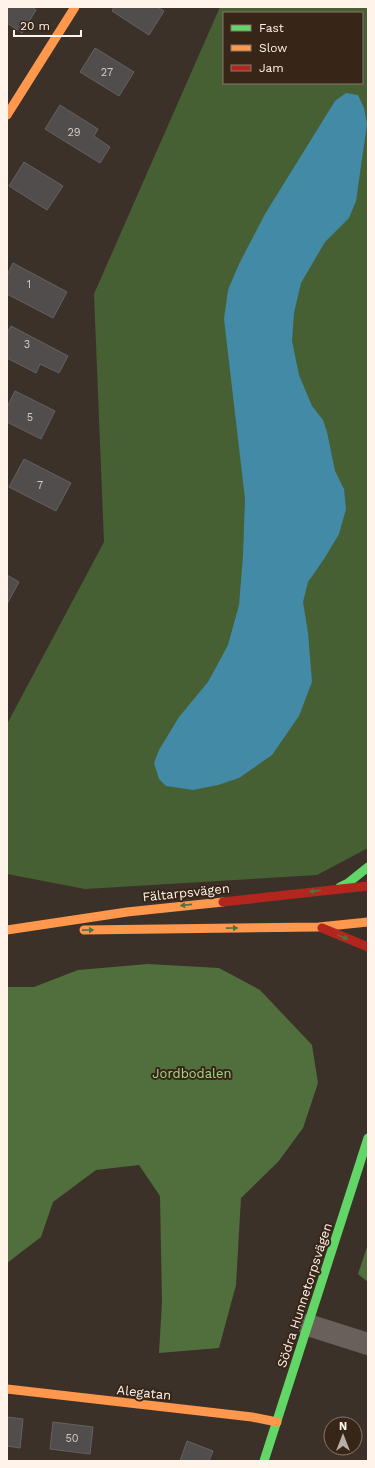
<svg xmlns="http://www.w3.org/2000/svg" width="375" height="1468" viewBox="0 0 375 1468" font-family="'Work Sans',sans-serif">
	<style>
		.green { fill: #476033; fill-rule: evenodd }
		.forest { fill: #516e3d }
		.water { fill: #428aa5 }
		.building { fill: #514d4d; stroke: #656162 }
		.lines { fill: none; stroke-linecap: round; stroke-linejoin: round }
		.street { stroke: #69605b; stroke-width: 22 }
		.fast { stroke: #63d668; stroke-width: 9 }
		.slow { stroke: #ff974d; stroke-width: 9 }
		.jam { stroke: #b3261e; stroke-width: 9 }
		.oneway { fill: #4b753c }
		.labels { text-anchor: middle; stroke-width: 4; stroke-linejoin: round; paint-order: stroke }
		.number-label { font-size: 11px; fill: #d4cac3 }
		.street-label { font-size: 13px; fill: #fff3ea; stroke: #372618 }
		.park-label { font-size: 13px; fill: #a5d786; stroke: #372618 }
	</style>
	<rect width="100%" height="100%" fill="#3b3129"/>
	<path class="green" d="M220 7H368V848L317 875 85 889 7 874V724L104 542 94 294ZM224 13H362V83H224Z"/>
	<g class="forest">
		<path d="M148 964 219 968 260 990 312 1045 318 1083 303 1128 278 1162 241 1198 236 1285 219 1348 159 1353 162 1302 160 1196 139 1165 96 1170 53 1202 41 1237 7 1263V987H34L78 970Z"/>
		<path d="M368 1244V1282L358 1274Z"/>
	</g>
	<path class="water" d="M346 93 358 95 364 108 367 124 356 201 349 218 325 242 301 283 294 313 292 341 299 375 312 406 323 420 327 432 335 471 344 489 346 509 339 534 324 559 308 582 303 602 308 633 312 682 299 716 272 755 239 778 218 785 193 790 166 786 159 779 154 763 159 750 179 717 208 682 228 645 239 605 243 556 245 499 224 319 228 290 239 264 265 214 335 101Z"/>
	<g class="building">
		<path d="M7 7H32L36 10 22 33 7 23Z"/>
		<path d="M114 7H157L164 11 149 35 112 11Z"/>
		<path d="M95 48 134 72 119 96 80 72Z"/>
		<path d="M60 105 98 129 94 136 110 147 100 163 45 129Z"/>
		<path d="M24 162 63 186 47 210 9 186Z"/>
		<path d="M13 263 67 292 53 318 7 294V275Z"/>
		<path d="M11 326 68 356 59 373 40 364 36 373 7 358V333Z"/>
		<path d="M15 391 55 411 41 439 7 422V407Z"/>
		<path d="M24 459 71 483 56 511 9 487Z"/>
		<path d="M7 575 19 582 7 604Z"/>
		<path d="M7 1417 23 1419 20 1448 7 1446Z"/>
		<path d="M53 1422 93 1427 90 1454 50 1449Z"/>
		<path d="M187 1441 213 1451 209 1461H180Z"/>
	</g>
	<g class="lines">
		<path class="street" d="M308 1325 368 1344"/>
		<g class="fast">
			<path d="M340 887 348 883 368 867"/>
			<path d="M264 1461 368 1138"/>
		</g>
		<g class="slow">
			<path d="M7 115 75 7"/>
			<path d="M7 930 127 912 223 902"/>
			<path d="M84 930 319 927 368 922"/>
			<path d="M7 1389 252 1417 277 1422"/>
		</g>
		<g class="jam">
			<path d="M223 902 368 886"/>
			<path d="M322 928 368 947"/>
		</g>
	</g>
	<defs><path id="oneway-solid" d="M-6-.8H1V-3.2L6.5 0L1 3.2V.8H-6Z"/></defs>
	<g class="oneway">
		<use href="#oneway-solid" transform="translate(315 891) rotate(174)"/>
		<use href="#oneway-solid" transform="translate(186 905) rotate(174)"/>
		<use href="#oneway-solid" transform="translate(232 928) rotate(-1)"/>
		<use href="#oneway-solid" transform="translate(88 930) rotate(-1)"/>
		<use href="#oneway-solid" transform="translate(343 937) rotate(23)"/>
	</g>
	<g class="labels">
		<g class="number-label">
			<text x="107" y="76">27</text>
			<text x="74" y="136">29</text>
			<text x="29" y="288">1</text>
			<text x="27" y="348">3</text>
			<text x="30" y="421">5</text>
			<text x="40" y="489">7</text>
			<text x="72" y="1442">50</text>
		</g>
		<g class="street-label">
			<text transform="translate(186 892) rotate(-6)" y="5">Fältarpsvägen</text>
			<text transform="translate(304 1295) rotate(-72)" y="5">Södra Hunnetorpsvägen</text>
			<text transform="translate(144 1392) rotate(6)" y="5">Alegatan</text>
		</g>
		<g class="park-label">
			<text x="192" y="1078">Jordbodalen</text>
		</g>
	</g>
	<rect width="375" height="1468" fill="none" stroke="#fff3ea" stroke-width="16"/>
	<rect x="223" y="12" width="140" height="72" fill="#372618" stroke="#87786c"/>
	<rect x="231" y="25" width="20" height="6" fill="#63d668" stroke="#87786c"/>
	<text x="259" y="32" font-size="12" fill="#fff3ea">Fast</text>
	<rect x="231" y="45" width="20" height="6" fill="#ff974d" stroke="#87786c"/>
	<text x="259" y="52" font-size="12" fill="#fff3ea">Slow</text>
	<rect x="231" y="65" width="20" height="6" fill="#b3261e" stroke="#87786c"/>
	<text x="259" y="72" font-size="12" fill="#fff3ea">Jam</text>
	<g transform="translate(343 1436)"><circle r="19" fill="#372618" stroke="#87786c"/>
	<path d="M0-3L7 15L0 10L-7 15Z" fill="#baafa6"/>
	<text y="-6" font-size="11" font-weight="bold" text-anchor="middle" fill="#fff3ea">N</text>
	</g>
	<path d="M14 30v6h67v-6" fill="none" stroke="#fff3ea" stroke-width="2"/>
	<text x="20" y="30" font-size="12" fill="#fff3ea" stroke="#372618" stroke-width="3" paint-order="stroke">20 m</text>
</svg>
